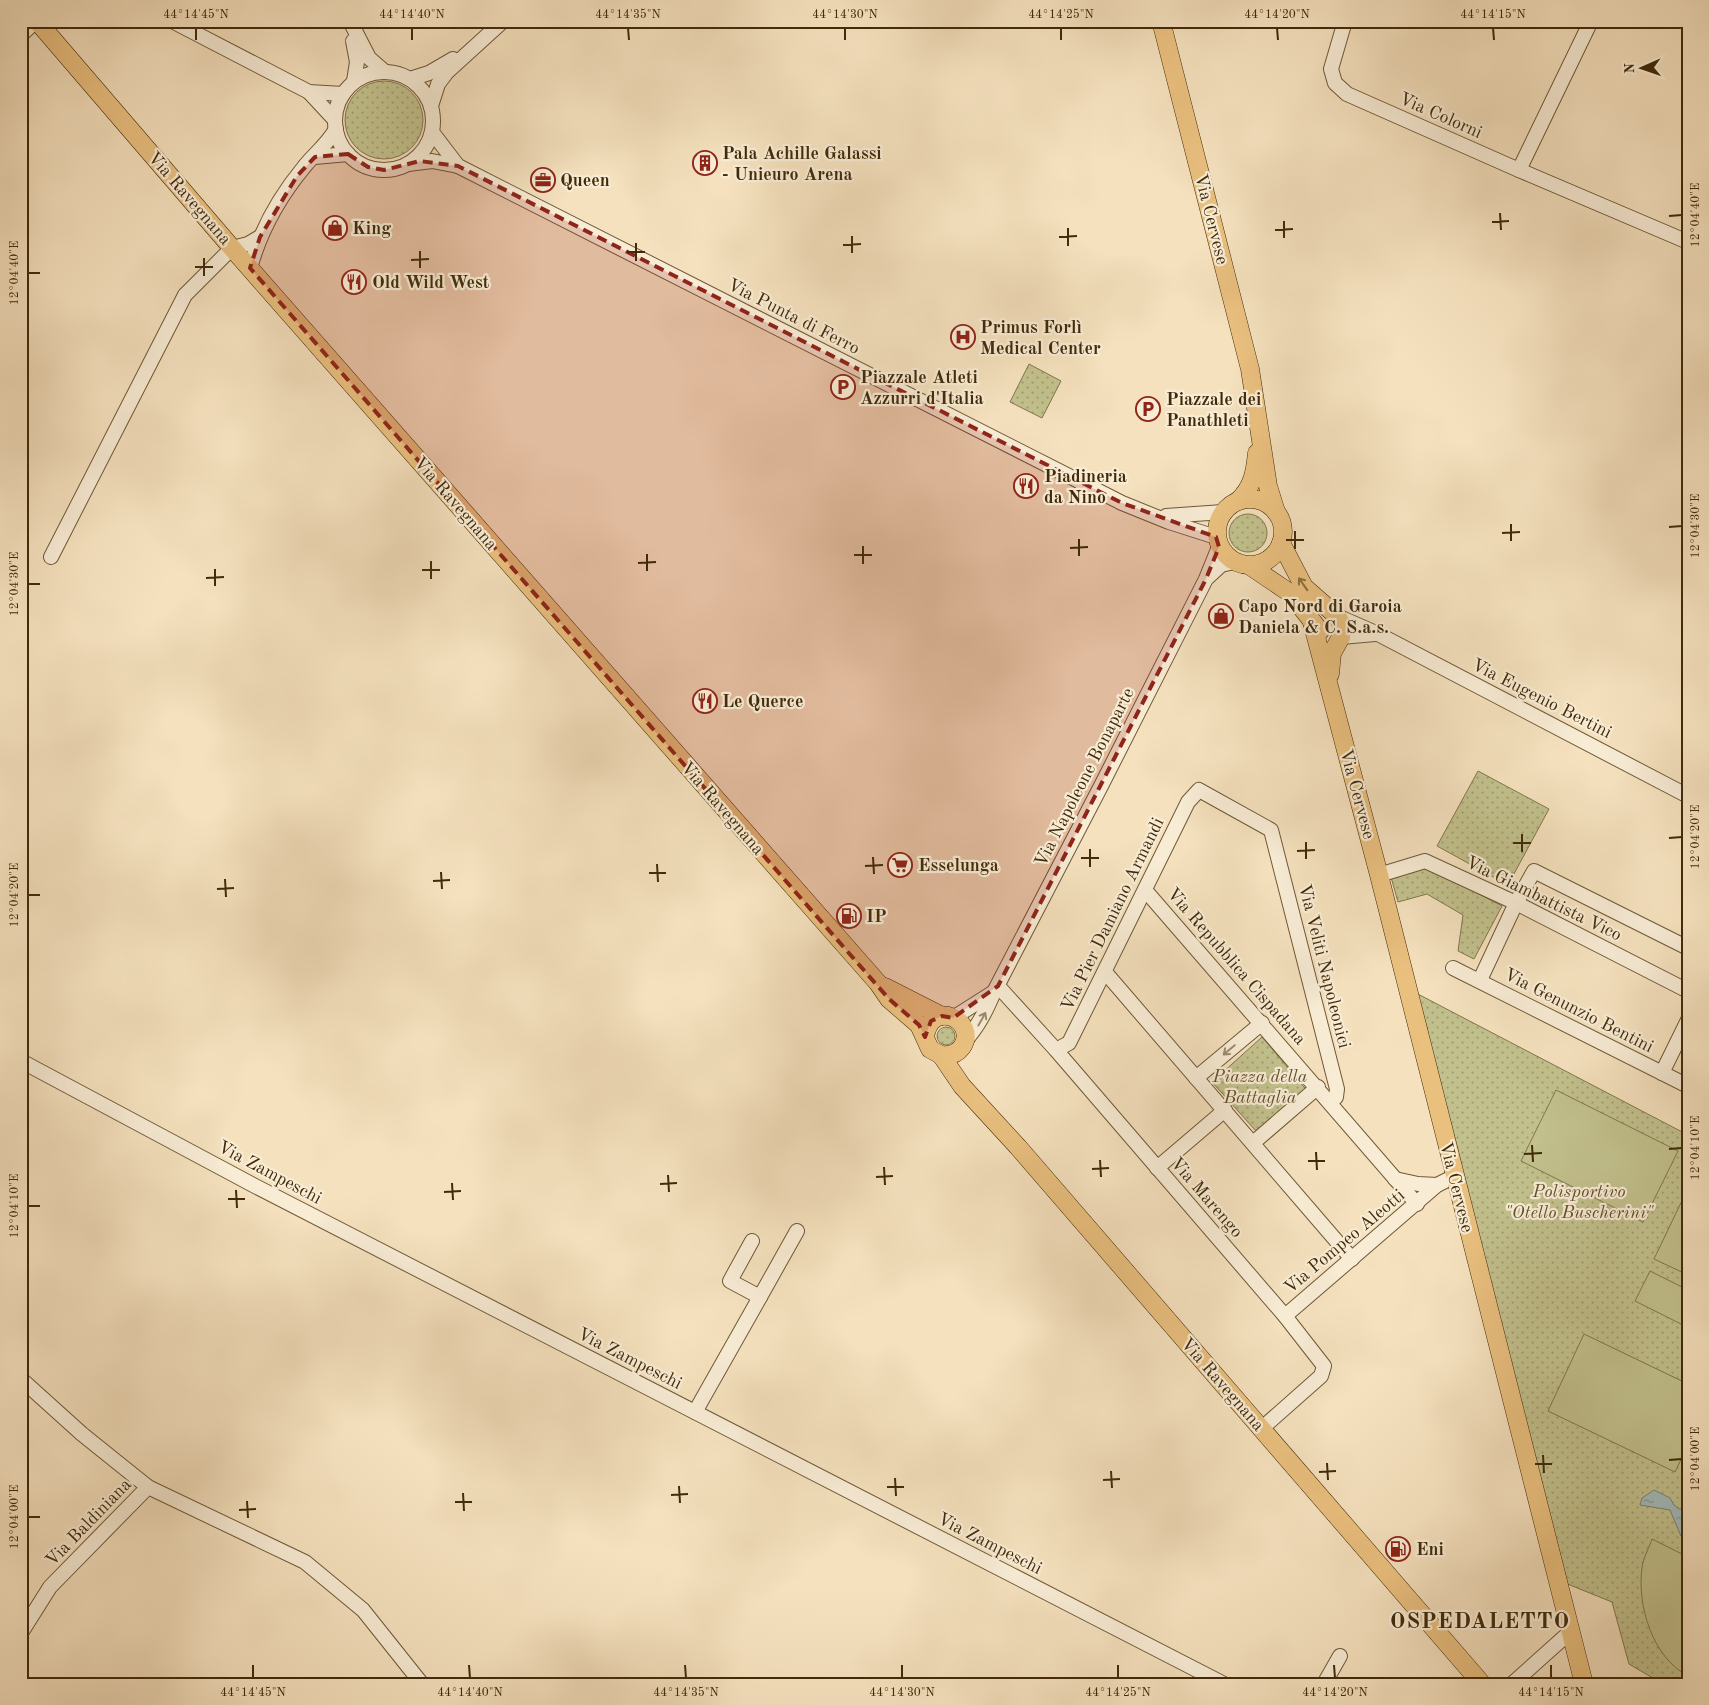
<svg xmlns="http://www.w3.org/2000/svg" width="1709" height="1705" viewBox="0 0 1709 1705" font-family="'Old Standard TT',serif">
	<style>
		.green { fill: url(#green-dots); stroke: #82764b }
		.pitch { fill: #c2c18d; stroke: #82764b }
		.water { fill: url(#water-ripples); stroke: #7b8174 }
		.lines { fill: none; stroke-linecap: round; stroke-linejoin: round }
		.minor-casing { stroke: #6e5836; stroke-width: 16 }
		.major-casing { stroke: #412a09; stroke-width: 19 }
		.minor { stroke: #f8ecd5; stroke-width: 14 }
		.major { stroke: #eac07f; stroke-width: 18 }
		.oneway { stroke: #8d6e3e }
		.oneway2 { stroke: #9c8b6f }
		.marked { fill: #8f2418; fill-opacity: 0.2; stroke: #8f2418; stroke-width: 4; stroke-dasharray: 10 6; stroke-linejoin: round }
		.ticks { fill: none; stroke: #412a09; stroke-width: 2 }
		.labels { text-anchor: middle; stroke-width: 4.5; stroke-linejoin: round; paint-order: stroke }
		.street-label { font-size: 18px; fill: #412a09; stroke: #f8ecd5 }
		.poi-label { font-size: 18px; font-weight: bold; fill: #412a09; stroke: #f8ecd5; text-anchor: start }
		.park-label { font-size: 18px; font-style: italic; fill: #61502a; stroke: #f8ecd5 }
		.district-label { font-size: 22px; font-weight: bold; letter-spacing: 1px; fill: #412a09; stroke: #f8ecd5 }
		.neatline { fill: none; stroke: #412a09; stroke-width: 2 }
		.ticks-label { font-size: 12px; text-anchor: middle; fill: #412a09 }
	</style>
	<defs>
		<pattern id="green-dots" width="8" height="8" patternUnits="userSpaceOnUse" patternTransform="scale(1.25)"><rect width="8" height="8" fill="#c2c18d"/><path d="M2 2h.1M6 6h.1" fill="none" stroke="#9f9d71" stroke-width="1.8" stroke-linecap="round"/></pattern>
		<pattern id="water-ripples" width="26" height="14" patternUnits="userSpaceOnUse" patternTransform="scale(1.25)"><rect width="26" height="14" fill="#a2bbbc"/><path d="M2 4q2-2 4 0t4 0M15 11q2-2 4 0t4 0" fill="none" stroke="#869897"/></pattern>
	</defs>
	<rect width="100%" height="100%" fill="#f5e1be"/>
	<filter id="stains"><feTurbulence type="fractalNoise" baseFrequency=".004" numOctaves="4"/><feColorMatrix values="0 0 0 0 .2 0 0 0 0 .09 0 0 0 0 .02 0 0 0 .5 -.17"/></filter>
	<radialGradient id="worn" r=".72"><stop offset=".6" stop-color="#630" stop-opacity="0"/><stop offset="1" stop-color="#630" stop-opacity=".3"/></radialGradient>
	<g class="green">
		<circle cx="384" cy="120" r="39"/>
		<path d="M1029 364 1061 381 1042 418 1010 402Z"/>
		<circle cx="1248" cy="533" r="19"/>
		<path d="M1478 771 1549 809 1508 885 1437 846Z"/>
		<path d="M1427 867 1502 906 1474 959 1458 951 1463 915 1427 894 1398 902 1391 877Z"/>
		<path d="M1414 992 1688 1135V1684H1663L1629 1664 1612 1602 1565 1583Z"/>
		<circle cx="946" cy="1036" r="9"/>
		<path d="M1262 1037 1309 1093 1256 1131 1212 1082Z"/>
	</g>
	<g class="pitch">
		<path d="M1556 1090 1678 1151 1643 1222 1521 1161Z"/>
		<path d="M1688 1188V1275L1654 1259Z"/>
		<path d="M1650 1271 1688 1290 1687 1327 1635 1301Z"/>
		<path d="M1584 1334 1688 1384V1445L1675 1472 1548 1411Z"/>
		<path d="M1652 1539 1688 1557V1676C1652 1657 1637 1605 1642 1568 1643 1558 1649 1548 1652 1539Z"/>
	</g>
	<path class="water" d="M1654 1490 1670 1498 1674 1505 1679 1509 1688 1508V1538L1681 1536 1670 1510 1640 1505 1642 1498Z"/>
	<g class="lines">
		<defs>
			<g id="minor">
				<path d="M172 21 309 92 343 94"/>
				<path d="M350 21 369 58 384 71"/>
				<path d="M1345 21 1331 69 1335 83 1347 94 1519 170"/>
				<path d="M1591 21 1519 170 1688 242"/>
				<path d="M21 35 36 21"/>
				<path d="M353 41 357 62 354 81"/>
				<circle cx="384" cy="121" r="49"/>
				<path d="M410 79 429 73 453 59"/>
				<path d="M309 92 335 120"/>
				<path d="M431 106 438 84 447 72 503 21"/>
				<path d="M432 132 458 166 1122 503 1169 522 1216 537"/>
				<path d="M315 157 348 154"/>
				<path d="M408 164 432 161 458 166"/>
				<path d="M250 268C260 232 280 196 304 167 314 154 327 145 336 129"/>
				<path d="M1166 516 1223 512"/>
				<path d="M51 557 185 295 232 248 248 244 260 237"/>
				<path d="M1208 577 1221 565 1234 562"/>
				<path d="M1337 616 1378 634 1688 796"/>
				<path d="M1341 637 1375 634"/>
				<path d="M1379 875 1425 861 1516 903 1688 991"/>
				<path d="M1145 890 1417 1204"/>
				<path d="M1453 968 1688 1086"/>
				<path d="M1105 972 1352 1259"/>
				<path d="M1480 980 1516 903 1534 871 1688 948"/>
				<path d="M998 986 1056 1050 1285 1316 1324 1366 1321 1376 1261 1429"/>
				<path d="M953 1018 994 992"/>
				<path d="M964 1042C978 1027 986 1011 994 992L1101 786 1206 579 1219 547"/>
				<path d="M1056 1050 1069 1043 1188 802 1199 790 1271 830 1337 1089 1336 1097 1331 1102"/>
				<path d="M21 1061 255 1186 1224 1684"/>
				<path d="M1662 1073 1688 1020"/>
				<path d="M1196 1078 1262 1023"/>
				<path d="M1253 1143 1318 1087"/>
				<path d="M1157 1168 1225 1110"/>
				<path d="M1395 1179 1418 1184 1437 1185"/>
				<path d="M752 1241 730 1281 760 1297 797 1231"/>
				<path d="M1285 1316 1437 1185 1455 1176"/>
				<path d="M21 1379 82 1434 148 1487 305 1562 363 1610 422 1684"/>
				<path d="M695 1412 760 1297"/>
				<path d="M21 1633 50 1587 148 1487"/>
				<path d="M1324 1684 1340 1656"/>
				<path d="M1512 1684 1570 1632"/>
			</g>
			<g id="major">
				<path d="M37 21 232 248 878 983 889 999 919 1025 930 1049 941 1055C949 1056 957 1054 962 1047 979 1021 931 997 925 1037"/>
				<path d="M1161 21 1250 369 1268 486 1276 512"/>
				<circle cx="1250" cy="532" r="33"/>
				<path d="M1238 501C1253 487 1255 472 1257 453"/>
				<path d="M1281 543 1304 587 1337 616 1342 625 1341 637 1332 653 1330 674"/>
				<path d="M1250 566 1290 593 1320 631"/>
				<path d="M1312 622 1379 875 1584 1684"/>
				<path d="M885 987 942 1016"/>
				<path d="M941 1055 962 1086 1018 1147 1482 1684"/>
			</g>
		</defs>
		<use href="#minor" class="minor-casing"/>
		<use href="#major" class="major-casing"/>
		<use href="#minor" class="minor"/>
		<use href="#major" class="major"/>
	</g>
	<defs><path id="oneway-shaft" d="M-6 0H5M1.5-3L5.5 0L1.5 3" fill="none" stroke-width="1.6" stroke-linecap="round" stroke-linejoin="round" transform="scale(1.25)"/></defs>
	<use class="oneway" href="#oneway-shaft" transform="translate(1303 584) rotate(-125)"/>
	<g class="oneway2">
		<use href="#oneway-shaft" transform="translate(982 1019) rotate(-61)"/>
		<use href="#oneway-shaft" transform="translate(1229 1050) rotate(140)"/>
	</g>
	<path class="marked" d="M348 154 368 167 384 170 420 161 458 166 1122 503 1216 537 1219 547 1206 579 998 986 953 1018 942 1016 931 1021 925 1037 919 1025 889 999 250 268 260 237 297 176 315 157Z"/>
	<path class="ticks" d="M196 28V40M412 28V40M628 28 629 40M845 28V40M1061 28V40M1277 28 1278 40M1493 28 1494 40M1500 213 1501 230M1669 216 1682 215M1284 221V238M1492 222 1509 221M1068 228V246M1275 230 1293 229M852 236V253M1059 237 1077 236M636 243V261M843 245 861 244M420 251V268M627 252H645M204 258V276M411 260 429 259M195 267H213M28 273H40M1511 524V541M1669 527 1682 526M1295 531V549M1502 533 1520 532M1079 539V556M1286 540H1304M863 546V564M1070 548 1088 547M647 554V571M854 555H872M431 561V579M638 563 656 562M215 569V586M422 570H440M206 578 224 577M28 584H40M1522 834V852M1669 838 1682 837M1306 842V859M1513 843H1531M1090 849V867M1297 851 1315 850M873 857 874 874M1081 858H1099M657 864 658 882M865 866 883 865M441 872 442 889M649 873H666M225 879 226 897M433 881 450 880M217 889 234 888M28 895H40M1532 1145 1533 1162M1669 1149 1682 1148M1316 1152 1317 1170M1524 1154 1542 1153M1100 1160 1101 1177M1308 1161H1325M884 1167 885 1185M1092 1169 1109 1168M668 1175 669 1192M876 1177 893 1176M452 1183 453 1200M660 1184 677 1183M236 1190 237 1208M444 1192 461 1191M228 1199H245M28 1206H40M1543 1455 1544 1473M1669 1460 1682 1459M1327 1463 1328 1480M1535 1464H1552M1111 1471 1112 1488M1319 1472 1336 1471M895 1478 896 1496M1103 1480 1120 1479M679 1486 680 1503M887 1487H904M463 1493 464 1511M671 1495 688 1494M247 1501 248 1518M455 1502H472M239 1510 256 1509M28 1517H40M253 1665V1678M469 1665 470 1678M685 1665 686 1678M902 1665V1678M1118 1665V1678M1334 1665 1335 1678M1551 1665V1678"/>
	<defs>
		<symbol id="building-ring" viewBox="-11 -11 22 22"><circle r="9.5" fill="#f8ecd5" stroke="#8f2418" stroke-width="1.5"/><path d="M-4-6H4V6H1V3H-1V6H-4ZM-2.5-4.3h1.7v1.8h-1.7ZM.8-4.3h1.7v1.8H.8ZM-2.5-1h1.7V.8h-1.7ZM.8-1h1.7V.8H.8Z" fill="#8f2418"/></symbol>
		<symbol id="office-ring" viewBox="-11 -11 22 22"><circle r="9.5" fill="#f8ecd5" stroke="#8f2418" stroke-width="1.5"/><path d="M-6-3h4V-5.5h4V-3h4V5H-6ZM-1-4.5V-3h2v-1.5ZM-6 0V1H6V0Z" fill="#8f2418"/></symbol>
		<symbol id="shop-ring" viewBox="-11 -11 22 22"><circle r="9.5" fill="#f8ecd5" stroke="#8f2418" stroke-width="1.5"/><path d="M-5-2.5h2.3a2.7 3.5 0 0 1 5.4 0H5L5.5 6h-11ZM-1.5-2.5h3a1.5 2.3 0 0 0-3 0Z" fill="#8f2418"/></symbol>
		<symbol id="restaurant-ring" viewBox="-11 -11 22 22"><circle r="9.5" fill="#f8ecd5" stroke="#8f2418" stroke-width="1.5"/><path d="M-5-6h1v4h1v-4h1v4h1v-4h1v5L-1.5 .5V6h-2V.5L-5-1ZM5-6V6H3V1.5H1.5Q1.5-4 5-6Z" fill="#8f2418"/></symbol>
		<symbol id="hospital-ring" viewBox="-11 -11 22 22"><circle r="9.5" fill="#f8ecd5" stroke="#8f2418" stroke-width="1.5"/><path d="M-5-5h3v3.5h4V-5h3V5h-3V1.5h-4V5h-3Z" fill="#8f2418"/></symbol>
		<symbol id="parking-ring" viewBox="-11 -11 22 22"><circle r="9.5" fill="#f8ecd5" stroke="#8f2418" stroke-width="1.5"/><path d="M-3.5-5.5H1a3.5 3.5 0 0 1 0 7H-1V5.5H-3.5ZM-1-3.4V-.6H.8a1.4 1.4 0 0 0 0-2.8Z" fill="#8f2418"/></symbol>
		<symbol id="supermarket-ring" viewBox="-11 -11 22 22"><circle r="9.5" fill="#f8ecd5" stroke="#8f2418" stroke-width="1.5"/><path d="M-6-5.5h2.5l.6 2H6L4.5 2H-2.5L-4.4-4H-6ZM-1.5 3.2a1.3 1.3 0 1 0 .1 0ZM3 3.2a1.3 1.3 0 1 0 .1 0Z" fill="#8f2418"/></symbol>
		<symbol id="fuel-ring" viewBox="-11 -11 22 22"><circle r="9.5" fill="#f8ecd5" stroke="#8f2418" stroke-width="1.5"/><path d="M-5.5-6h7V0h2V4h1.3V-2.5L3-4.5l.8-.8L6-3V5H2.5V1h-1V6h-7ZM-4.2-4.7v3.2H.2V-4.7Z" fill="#8f2418"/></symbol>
	</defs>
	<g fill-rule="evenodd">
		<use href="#building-ring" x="691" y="149" width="28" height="28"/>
		<use href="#office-ring" x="529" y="166" width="28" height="28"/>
		<use href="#shop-ring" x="321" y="214" width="28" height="28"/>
		<use href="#restaurant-ring" x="340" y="268" width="28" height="28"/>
		<use href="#hospital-ring" x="949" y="323" width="28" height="28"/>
		<use href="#parking-ring" x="829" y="373" width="28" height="28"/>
		<use href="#parking-ring" x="1134" y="395" width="28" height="28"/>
		<use href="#restaurant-ring" x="1012" y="472" width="28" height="28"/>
		<use href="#shop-ring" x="1207" y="602" width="28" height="28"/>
		<use href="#restaurant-ring" x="691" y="687" width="28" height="28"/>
		<use href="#supermarket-ring" x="886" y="851" width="28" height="28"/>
		<use href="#fuel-ring" x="835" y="902" width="28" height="28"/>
		<use href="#fuel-ring" x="1384" y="1535" width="28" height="28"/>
	</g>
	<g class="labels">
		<g class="street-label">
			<text transform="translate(1441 115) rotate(24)" y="6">Via Colorni</text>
			<text transform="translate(190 198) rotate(49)" y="6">Via Ravegnana</text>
			<text transform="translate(1212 219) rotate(76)" y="6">Via Cervese</text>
			<text transform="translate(794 316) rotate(27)" y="6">Via Punta di Ferro</text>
			<text transform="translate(456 503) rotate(49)" y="6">Via Ravegnana</text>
			<text transform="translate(1542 698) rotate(27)" y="6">Via Eugenio Bertini</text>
			<text transform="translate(1084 777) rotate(-63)" y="6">Via Napoleone Bonaparte</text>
			<text transform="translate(1358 794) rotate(75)" y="6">Via Cervese</text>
			<text transform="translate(723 808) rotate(49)" y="6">Via Ravegnana</text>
			<text transform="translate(1544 898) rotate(26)" y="6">Via Giambattista Vico</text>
			<text transform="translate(1112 914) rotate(-64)" y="6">Via Pier Damiano Armandi</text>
			<text transform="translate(1237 966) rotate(49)" y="6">Via Repubblica Cispadana</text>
			<text transform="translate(1325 966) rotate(76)" y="6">Via Veliti Napoleonici</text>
			<text transform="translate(1579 1010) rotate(27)" y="6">Via Genunzio Bentini</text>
			<text transform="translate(270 1172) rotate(28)" y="6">Via Zampeschi</text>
			<text transform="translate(1457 1187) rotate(76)" y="6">Via Cervese</text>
			<text transform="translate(1207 1197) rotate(49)" y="6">Via Marengo</text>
			<text transform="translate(1344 1241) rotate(-40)" y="6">Via Pompeo Aleotti</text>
			<text transform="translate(630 1358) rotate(27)" y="6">Via Zampeschi</text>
			<text transform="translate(1223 1384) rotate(49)" y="6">Via Ravegnana</text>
			<text transform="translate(88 1522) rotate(-46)" y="6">Via Baldiniana</text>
			<text transform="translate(990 1543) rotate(27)" y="6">Via Zampeschi</text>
		</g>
		<g class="poi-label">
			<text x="722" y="159">Pala Achille Galassi<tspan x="722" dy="21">- Unieuro Arena</tspan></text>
			<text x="560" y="186">Queen</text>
			<text x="352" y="234">King</text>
			<text x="372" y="288">Old Wild West</text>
			<text x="980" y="333">Primus Forlì<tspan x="980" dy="21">Medical Center</tspan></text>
			<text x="860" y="383">Piazzale Atleti<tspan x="860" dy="21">Azzurri d'Italia</tspan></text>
			<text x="1166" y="405">Piazzale dei<tspan x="1166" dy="21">Panathleti</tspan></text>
			<text x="1044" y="482">Piadineria<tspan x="1044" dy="21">da Nino</tspan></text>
			<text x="1238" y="612">Capo Nord di Garoia<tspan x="1238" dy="21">Daniela &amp; C. S.a.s.</tspan></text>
			<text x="722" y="707">Le Querce</text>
			<text x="918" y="871">Esselunga</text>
			<text x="866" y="922">IP</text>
			<text x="1416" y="1555">Eni</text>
		</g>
		<g class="park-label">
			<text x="1260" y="1082">Piazza della<tspan x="1260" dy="21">Battaglia</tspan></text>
			<text x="1579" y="1197">Polisportivo<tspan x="1579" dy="21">"Otello Buscherini"</tspan></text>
		</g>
		<g class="district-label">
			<text x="1480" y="1628">OSPEDALETTO</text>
		</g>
	</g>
	<rect width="1709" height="1705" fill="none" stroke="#f5e1be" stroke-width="55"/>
	<g transform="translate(1642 68) rotate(268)" stroke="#f8ecd5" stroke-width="4" paint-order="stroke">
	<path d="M0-4L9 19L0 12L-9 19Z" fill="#412a09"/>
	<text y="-8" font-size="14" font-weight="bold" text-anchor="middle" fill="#412a09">N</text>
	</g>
	<rect x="28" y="28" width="1654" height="1650" class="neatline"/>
	<g class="ticks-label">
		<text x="196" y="18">44°14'45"N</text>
		<text x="412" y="18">44°14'40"N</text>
		<text x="628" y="18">44°14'35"N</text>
		<text x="845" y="18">44°14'30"N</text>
		<text x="1061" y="18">44°14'25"N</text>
		<text x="1277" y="18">44°14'20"N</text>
		<text x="1493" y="18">44°14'15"N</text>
		<text transform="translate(1695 215) rotate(-90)" y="4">12°04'40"E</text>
		<text transform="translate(14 273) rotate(-90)" y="4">12°04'40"E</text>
		<text transform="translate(1695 526) rotate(-90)" y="4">12°04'30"E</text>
		<text transform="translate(14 584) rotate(-90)" y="4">12°04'30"E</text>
		<text transform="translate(1695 837) rotate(-90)" y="4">12°04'20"E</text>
		<text transform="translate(14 895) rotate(-90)" y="4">12°04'20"E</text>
		<text transform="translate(1695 1148) rotate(-90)" y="4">12°04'10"E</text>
		<text transform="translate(14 1206) rotate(-90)" y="4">12°04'10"E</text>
		<text transform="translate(1695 1459) rotate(-90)" y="4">12°04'00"E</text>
		<text transform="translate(14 1517) rotate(-90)" y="4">12°04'00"E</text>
		<text x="253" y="1696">44°14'45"N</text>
		<text x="470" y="1696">44°14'40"N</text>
		<text x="686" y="1696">44°14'35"N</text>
		<text x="902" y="1696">44°14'30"N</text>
		<text x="1118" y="1696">44°14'25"N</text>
		<text x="1335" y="1696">44°14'20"N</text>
		<text x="1551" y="1696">44°14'15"N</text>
	</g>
	<rect width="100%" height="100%" filter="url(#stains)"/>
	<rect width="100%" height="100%" fill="url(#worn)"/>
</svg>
